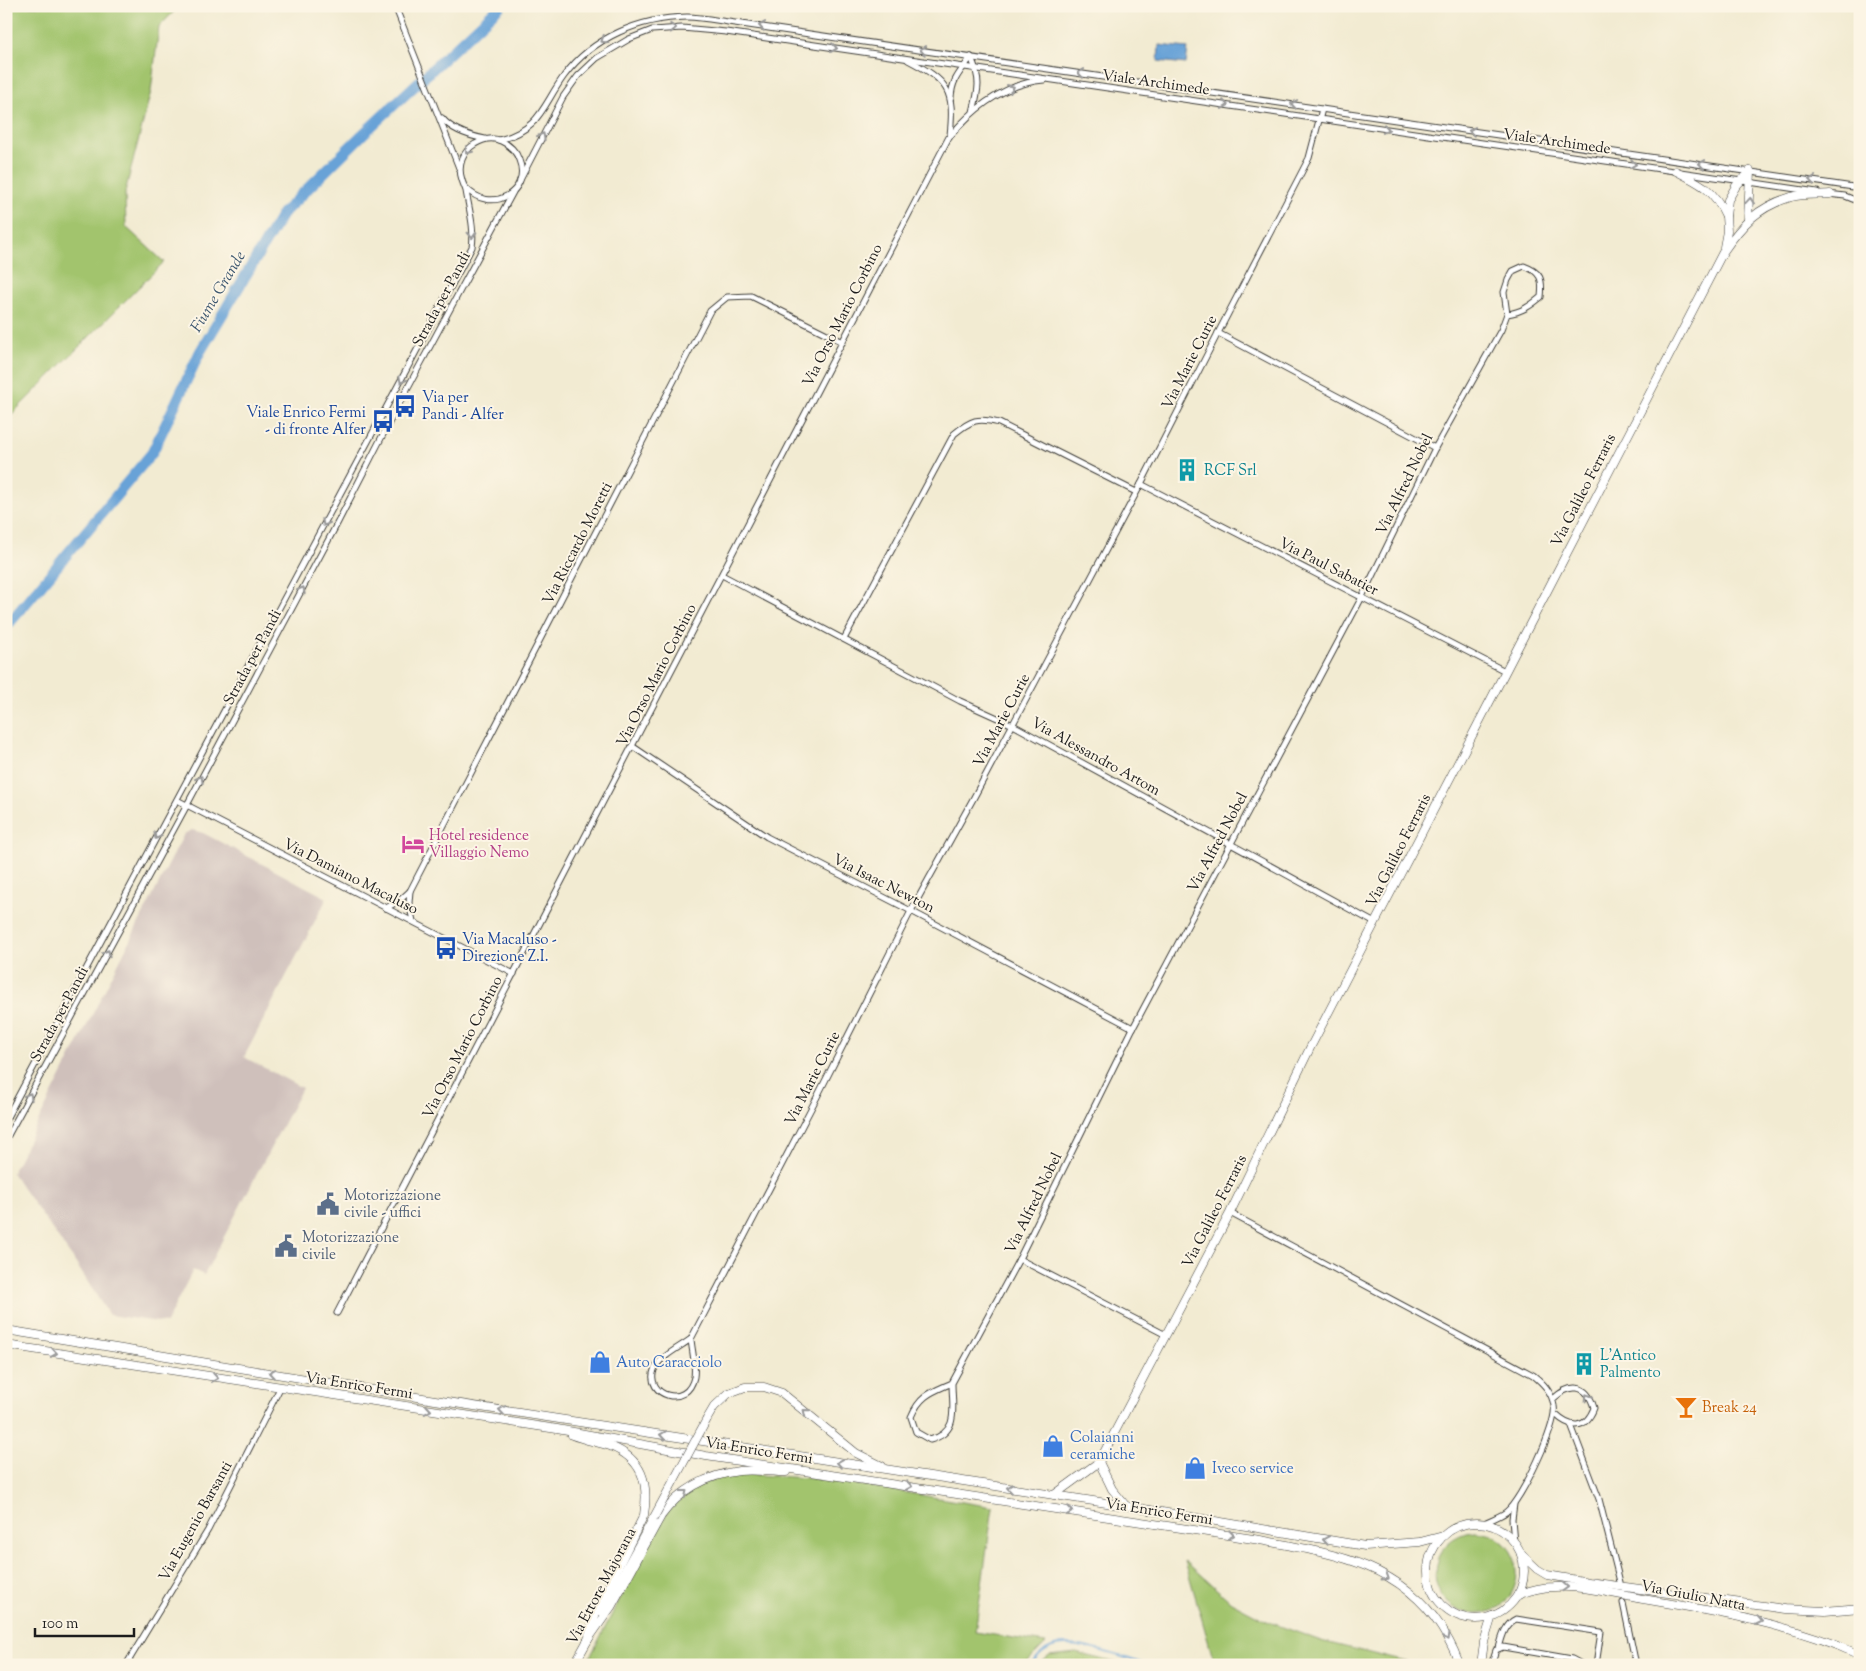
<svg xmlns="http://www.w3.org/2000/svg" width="1866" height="1671" viewBox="0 0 1866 1671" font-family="'Sorts Mill Goudy',serif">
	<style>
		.industrial { fill: #cfc0bb }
		.green { fill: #a2c46d; stroke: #5f7044 }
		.water { fill: #68a2d7; stroke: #425f7a }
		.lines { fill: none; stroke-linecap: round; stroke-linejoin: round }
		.stream { stroke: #68a2d7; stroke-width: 2 }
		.river { stroke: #68a2d7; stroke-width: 11 }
		.street-casing { stroke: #3c3b37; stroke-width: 7 }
		.secondary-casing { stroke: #3c3b37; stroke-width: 9 }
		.street { stroke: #fff; stroke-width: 5 }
		.secondary { stroke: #fff; stroke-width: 8 }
		.secondary-bridge-casing { stroke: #3c3b37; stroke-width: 9; stroke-linecap: butt }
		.secondary-bridge { stroke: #fff; stroke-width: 8 }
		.oneway { stroke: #999 }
		.labels { text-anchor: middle; stroke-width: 4; stroke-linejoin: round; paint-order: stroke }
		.street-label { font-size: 15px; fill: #1c1c1c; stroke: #fcf5e5 }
		.transit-label { font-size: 15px; fill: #164399; stroke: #fcf5e5; text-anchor: start }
		.culture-label { font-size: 15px; fill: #0d838f; stroke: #fcf5e5; text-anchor: start }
		.hotel-label { font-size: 15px; fill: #b23c85; stroke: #fcf5e5; text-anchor: start }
		.service-label { font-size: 15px; fill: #4e5e75; stroke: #fcf5e5; text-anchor: start }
		.shop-label { font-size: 15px; fill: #366cbe; stroke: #fcf5e5; text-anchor: start }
		.food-label { font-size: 15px; fill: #c56008; stroke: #fcf5e5; text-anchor: start }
		.water-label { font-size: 16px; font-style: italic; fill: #3e5870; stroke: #fcf5e5 }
	</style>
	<rect width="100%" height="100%" fill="#fcf5e5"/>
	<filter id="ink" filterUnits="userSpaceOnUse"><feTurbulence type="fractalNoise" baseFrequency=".02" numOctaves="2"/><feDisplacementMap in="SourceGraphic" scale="10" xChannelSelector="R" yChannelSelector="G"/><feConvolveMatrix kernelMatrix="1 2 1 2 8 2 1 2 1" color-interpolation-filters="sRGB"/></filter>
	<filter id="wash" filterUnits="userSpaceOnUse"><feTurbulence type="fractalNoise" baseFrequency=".0096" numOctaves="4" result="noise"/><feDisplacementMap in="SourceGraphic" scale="20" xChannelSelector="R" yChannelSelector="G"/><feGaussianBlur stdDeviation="1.12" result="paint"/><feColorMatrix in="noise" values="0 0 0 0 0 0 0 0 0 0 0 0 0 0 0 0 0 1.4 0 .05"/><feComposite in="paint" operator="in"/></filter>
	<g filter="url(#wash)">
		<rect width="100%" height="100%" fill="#f2ebd2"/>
		<path class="industrial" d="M192 830 203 833 327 898 244 1057 302 1088 204 1275 193 1270 166 1323 109 1315 71 1256 12 1173 184 834Z"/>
		<g class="green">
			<path d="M6 6H179L159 27 151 91 125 192 126 227 164 262 6 420Z"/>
			<path d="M740 1474 824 1479 993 1507 975 1632 1046 1643 1024 1665H586L637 1565 669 1509 699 1485 721 1477Z"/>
			<circle cx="1476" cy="1573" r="41"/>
			<path d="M1185 1561 1231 1602 1269 1622 1321 1641 1418 1665H1215Z"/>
			<path d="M1076 1653 1125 1665H1039L1049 1656Z"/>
		</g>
		<path class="water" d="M1159 45 1188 48 1186 64 1158 61Z"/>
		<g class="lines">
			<g class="stream">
				<path d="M1031 1665C1037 1658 1043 1650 1052 1647 1074 1639 1125 1658 1148 1665"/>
				<path d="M1855 1665 1857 1664"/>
			</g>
			<path class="river" d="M6 627 152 453 200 352 283 213 362 135 500 6"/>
		</g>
	</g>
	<g filter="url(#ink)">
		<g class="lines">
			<defs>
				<g id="street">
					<path d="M395 6 459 168"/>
					<path d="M971 57C981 80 979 88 973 112"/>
					<path d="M951 98C952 78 961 72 971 57"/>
					<path d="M442 118C452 131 470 136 485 139"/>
					<path d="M951 135C975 107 1006 83 1044 80"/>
					<path d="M499 140C541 129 542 106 564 76 593 37 640 18 687 17 701 17 715 20 728 22L1860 188"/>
					<path d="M520 180 563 97 578 76 597 58 629 39 652 30 682 28 726 32 1817 192"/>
					<path d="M1828 194 1845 196 1860 202"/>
					<path d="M1218 333 1435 448"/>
					<path d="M1141 484 1505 671"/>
					<path d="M722 575 960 701 1013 725 1375 923"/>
					<path d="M844 639 954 434C971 420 978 417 999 423L1136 492"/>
					<path d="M632 746 767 837 911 911 1133 1028"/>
					<path d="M177 800 514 974"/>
					<path d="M410 891 409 903 413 921"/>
					<path d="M386 908 399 901 410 891 710 311 727 297 751 296 843 342"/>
					<path d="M6 1119 472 247C475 229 469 209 466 191 465 187 463 184 462 180 457 166 463 151 475 144 483 139 493 137 501 141 510 145 516 151 519 160 532 191 491 216 465 187"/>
					<path d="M6 1139 187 805 338 522 392 417 513 192"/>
					<path d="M1230 1213 1533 1375C1543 1383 1552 1392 1554 1406 1558 1424 1521 1501 1506 1512 1499 1517 1490 1520 1482 1524"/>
					<path d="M1019 1259 1166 1335"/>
					<path d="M337 1313 950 135C955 90 948 81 908 60"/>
					<path d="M691 1339C692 1351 696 1364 694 1377 687 1410 645 1395 654 1370 658 1358 680 1347 691 1339L817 1097 911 911 973 799 1141 484 1218 333 1309 158 1322 109"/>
					<path d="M952 1383C952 1408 960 1432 930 1440L916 1432 911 1417C920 1395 932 1392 952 1383L1019 1259 1133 1028 1362 597 1435 448 1501 330 1507 314 1504 292 1508 280 1513 271 1524 266C1541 272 1543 279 1541 297 1530 306 1522 312 1507 314"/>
					<path d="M1553 1399C1570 1383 1587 1383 1594 1408 1585 1431 1570 1428 1555 1414"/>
					<path d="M1571 1425 1599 1499 1620 1582"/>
					<path d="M1514 1542 1512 1519 1514 1504"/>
					<path d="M1623 1603 1636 1665"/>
					<path d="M1499 1648C1502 1637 1505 1624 1516 1619L1601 1632 1596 1665"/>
					<path d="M126 1665 208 1530 280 1388"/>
					<path d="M1491 1665 1496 1650 1503 1647 1572 1659 1583 1665"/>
				</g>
				<g id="secondary">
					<path d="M1676 171C1702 184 1714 190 1726 216"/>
					<path d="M1748 220 1750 171"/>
					<path d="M1724 247 1727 231 1726 216 1728 200 1736 186 1750 171"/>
					<path d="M6 1330 435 1400 1126 1506 1365 1546 1420 1542 1443 1536"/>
					<path d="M6 1345 557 1429 706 1456 1260 1540C1329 1553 1399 1562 1441 1627 1448 1639 1456 1651 1459 1665"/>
					<path d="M707 1419 714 1407 729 1393 745 1387H764L782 1393 856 1453 882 1466"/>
					<path d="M572 1435C585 1440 597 1442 610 1446 643 1459 649 1483 644 1515L598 1607 589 1634"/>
					<path d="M1099 1462 1112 1489 1126 1506"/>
					<path d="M1054 1495 1099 1462 1230 1213 1310 1048 1723 252C1742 224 1758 207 1791 197 1803 194 1818 195 1830 194"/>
					<circle cx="1476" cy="1571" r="48"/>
					<path d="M1521 1554 1537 1569 1547 1575 1589 1582 1785 1609 1825 1611 1860 1608"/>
					<path d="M1518 1595C1530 1590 1541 1587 1554 1587 1581 1585 1610 1593 1637 1598 1713 1611 1789 1623 1860 1655"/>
					<path d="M602 1612 653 1519"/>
					<path d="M587 1641 611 1607 661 1516C680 1490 707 1475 739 1471 754 1469 771 1472 786 1472"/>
					<path d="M574 1665 589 1638"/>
					<path d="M1481 1665 1484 1642 1492 1616"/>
				</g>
			</defs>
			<use href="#street" class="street-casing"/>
			<use href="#secondary" class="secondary-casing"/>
			<use href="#street" class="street"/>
			<use href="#secondary" class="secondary"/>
			<defs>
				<path id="secondary-bridge" d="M653 1519 707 1419"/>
			</defs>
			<use href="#secondary-bridge" class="secondary-bridge-casing"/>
			<use href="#secondary-bridge" class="secondary-bridge"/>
		</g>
		<defs><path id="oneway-chevron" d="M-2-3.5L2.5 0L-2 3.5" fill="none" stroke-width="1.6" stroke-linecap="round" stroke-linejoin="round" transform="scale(1.25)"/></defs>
		<g class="oneway">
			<use href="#oneway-chevron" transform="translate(762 26) rotate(-172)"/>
			<use href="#oneway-chevron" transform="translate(673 28) rotate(-4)"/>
			<use href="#oneway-chevron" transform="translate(604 40) rotate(148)"/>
			<use href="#oneway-chevron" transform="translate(834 48) rotate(8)"/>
			<use href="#oneway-chevron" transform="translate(923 50) rotate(-172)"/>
			<use href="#oneway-chevron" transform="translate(1081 73) rotate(-172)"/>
			<use href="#oneway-chevron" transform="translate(1011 88) rotate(-23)"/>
			<use href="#oneway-chevron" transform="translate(1294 104) rotate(-171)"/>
			<use href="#oneway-chevron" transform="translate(1225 105) rotate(8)"/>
			<use href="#oneway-chevron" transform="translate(1386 129) rotate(8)"/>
			<use href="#oneway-chevron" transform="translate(1472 131) rotate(-172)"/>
			<use href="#oneway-chevron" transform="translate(542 136) rotate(-62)"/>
			<use href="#oneway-chevron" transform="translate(468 151) rotate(129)"/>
			<use href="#oneway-chevron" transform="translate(1633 164) rotate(8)"/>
			<use href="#oneway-chevron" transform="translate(1702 164) rotate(-172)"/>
			<use href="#oneway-chevron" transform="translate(1812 180) rotate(-171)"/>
			<use href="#oneway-chevron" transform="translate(1750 201) rotate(-85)"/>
			<use href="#oneway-chevron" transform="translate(472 235) rotate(88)"/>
			<use href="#oneway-chevron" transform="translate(402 380) rotate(118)"/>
			<use href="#oneway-chevron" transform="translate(325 523) rotate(118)"/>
			<use href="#oneway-chevron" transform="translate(302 590) rotate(-62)"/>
			<use href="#oneway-chevron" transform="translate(200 779) rotate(-62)"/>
			<use href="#oneway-chevron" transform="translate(157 836) rotate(118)"/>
			<use href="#oneway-chevron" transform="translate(107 953) rotate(-62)"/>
			<use href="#oneway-chevron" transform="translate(29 1096) rotate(-62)"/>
			<use href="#oneway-chevron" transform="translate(54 1353) rotate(9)"/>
			<use href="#oneway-chevron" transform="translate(272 1373) rotate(-171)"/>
			<use href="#oneway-chevron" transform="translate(215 1378) rotate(9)"/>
			<use href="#oneway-chevron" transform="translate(1588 1397) rotate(-122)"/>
			<use href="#oneway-chevron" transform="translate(428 1410) rotate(9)"/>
			<use href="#oneway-chevron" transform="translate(502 1410) rotate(-171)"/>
			<use href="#oneway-chevron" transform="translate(806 1412) rotate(-141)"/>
			<use href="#oneway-chevron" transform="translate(663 1435) rotate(-171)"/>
			<use href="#oneway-chevron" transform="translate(840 1463) rotate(-172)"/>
			<use href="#oneway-chevron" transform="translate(909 1486) rotate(9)"/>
			<use href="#oneway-chevron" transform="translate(1010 1488) rotate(-171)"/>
			<use href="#oneway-chevron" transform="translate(684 1493) rotate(-38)"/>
			<use href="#oneway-chevron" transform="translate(1070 1511) rotate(9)"/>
			<use href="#oneway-chevron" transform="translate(1231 1535) rotate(9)"/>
			<use href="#oneway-chevron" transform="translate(1326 1540) rotate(-170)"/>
			<use href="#oneway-chevron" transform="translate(1386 1577) rotate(32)"/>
			<use href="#oneway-chevron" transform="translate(1565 1587) rotate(2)"/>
			<use href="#oneway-chevron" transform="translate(1759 1621) rotate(12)"/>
			<use href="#oneway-chevron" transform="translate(1447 1637) rotate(59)"/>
		</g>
	</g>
	<defs>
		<symbol id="bus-bare" viewBox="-9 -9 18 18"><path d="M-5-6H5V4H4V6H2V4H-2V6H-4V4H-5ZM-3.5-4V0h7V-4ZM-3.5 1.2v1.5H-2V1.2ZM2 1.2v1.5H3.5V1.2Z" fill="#1a4fb4" stroke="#fcf5e5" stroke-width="2.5" paint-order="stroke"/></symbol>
		<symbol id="building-bare" viewBox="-9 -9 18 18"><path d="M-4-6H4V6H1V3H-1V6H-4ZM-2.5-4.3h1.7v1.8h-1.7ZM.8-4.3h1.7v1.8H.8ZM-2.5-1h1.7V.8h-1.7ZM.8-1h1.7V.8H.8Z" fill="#0f9aa8" stroke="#fcf5e5" stroke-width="2.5" paint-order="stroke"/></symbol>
		<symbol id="hotel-bare" viewBox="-9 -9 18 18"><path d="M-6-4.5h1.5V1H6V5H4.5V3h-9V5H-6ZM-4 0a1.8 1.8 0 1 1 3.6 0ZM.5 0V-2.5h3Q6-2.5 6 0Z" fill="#d1479c" stroke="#fcf5e5" stroke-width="2.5" paint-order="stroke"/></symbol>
		<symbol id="civic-bare" viewBox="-9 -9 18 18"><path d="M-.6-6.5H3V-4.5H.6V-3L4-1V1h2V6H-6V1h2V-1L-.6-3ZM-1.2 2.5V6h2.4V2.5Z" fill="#5c6f8a" stroke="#fcf5e5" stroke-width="2.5" paint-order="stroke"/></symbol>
		<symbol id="shop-bare" viewBox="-9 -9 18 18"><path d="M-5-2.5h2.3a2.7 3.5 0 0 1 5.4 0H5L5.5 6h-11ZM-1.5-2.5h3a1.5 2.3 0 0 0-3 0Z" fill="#3f7fe0" stroke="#fcf5e5" stroke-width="2.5" paint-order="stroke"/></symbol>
		<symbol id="bar-bare" viewBox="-9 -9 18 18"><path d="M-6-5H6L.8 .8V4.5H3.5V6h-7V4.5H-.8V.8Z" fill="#e8710a" stroke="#fcf5e5" stroke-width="2.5" paint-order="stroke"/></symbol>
	</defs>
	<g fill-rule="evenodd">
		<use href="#bus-bare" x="389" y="390" width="32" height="32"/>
		<use href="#bus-bare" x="367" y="405" width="32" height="32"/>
		<use href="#building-bare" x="1171" y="454" width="32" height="32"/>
		<use href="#hotel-bare" x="397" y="828" width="32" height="32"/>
		<use href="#bus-bare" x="430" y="932" width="32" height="32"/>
		<use href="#civic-bare" x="312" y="1188" width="32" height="32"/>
		<use href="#civic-bare" x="270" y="1230" width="32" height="32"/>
		<use href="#shop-bare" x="584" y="1346" width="32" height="32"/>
		<use href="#building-bare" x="1568" y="1348" width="32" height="32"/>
		<use href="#bar-bare" x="1670" y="1391" width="32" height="32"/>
		<use href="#shop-bare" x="1037" y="1430" width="32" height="32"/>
		<use href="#shop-bare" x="1179" y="1452" width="32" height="32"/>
	</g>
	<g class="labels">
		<g class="street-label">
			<text transform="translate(1156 82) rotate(8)" y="5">Viale Archimede</text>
			<text transform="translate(1557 141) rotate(8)" y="5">Viale Archimede</text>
			<text transform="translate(441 299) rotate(-62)" y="5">Strada per Pandi</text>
			<text transform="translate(842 315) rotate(-63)" y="5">Via Orso Mario Corbino</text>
			<text transform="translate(1189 362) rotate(-63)" y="5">Via Marie Curie</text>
			<text transform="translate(1404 484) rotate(-64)" y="5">Via Alfred Nobel</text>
			<text transform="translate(1583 490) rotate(-63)" y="5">Via Galileo Ferraris</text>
			<text transform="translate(577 543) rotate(-63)" y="5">Via Riccardo Moretti</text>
			<text transform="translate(1329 566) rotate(27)" y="5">Via Paul Sabatier</text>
			<text transform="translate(252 657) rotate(-62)" y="5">Strada per Pandi</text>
			<text transform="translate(656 675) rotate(-63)" y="5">Via Orso Mario Corbino</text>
			<text transform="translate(1001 720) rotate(-62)" y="5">Via Marie Curie</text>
			<text transform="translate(1096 756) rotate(29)" y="5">Via Alessandro Artom</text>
			<text transform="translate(1217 842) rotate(-62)" y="5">Via Alfred Nobel</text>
			<text transform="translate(1398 850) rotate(-63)" y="5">Via Galileo Ferraris</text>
			<text transform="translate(351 876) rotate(27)" y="5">Via Damiano Macaluso</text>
			<text transform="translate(884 883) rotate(27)" y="5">Via Isaac Newton</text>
			<text transform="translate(59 1014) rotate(-62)" y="5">Strada per Pandi</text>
			<text transform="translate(462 1047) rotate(-63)" y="5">Via Orso Mario Corbino</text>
			<text transform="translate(812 1078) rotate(-63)" y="5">Via Marie Curie</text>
			<text transform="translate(1033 1203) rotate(-64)" y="5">Via Alfred Nobel</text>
			<text transform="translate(1214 1211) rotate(-63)" y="5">Via Galileo Ferraris</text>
			<text transform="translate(359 1385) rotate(9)" y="5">Via Enrico Fermi</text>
			<text transform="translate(759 1450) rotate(9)" y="5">Via Enrico Fermi</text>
			<text transform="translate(1159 1511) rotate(9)" y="5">Via Enrico Fermi</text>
			<text transform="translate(195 1521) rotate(-61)" y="5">Via Eugenio Barsanti</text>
			<text transform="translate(601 1586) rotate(-62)" y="5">Via Ettore Majorana</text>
			<text transform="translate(1693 1595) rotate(11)" y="5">Via Giulio Natta</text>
		</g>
		<g class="transit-label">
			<text x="422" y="402">Via per<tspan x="422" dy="17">Pandi - Alfer</tspan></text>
			<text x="366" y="417" text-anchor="end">Viale Enrico Fermi<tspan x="366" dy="17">- di fronte Alfer</tspan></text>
			<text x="462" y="944">Via Macaluso -<tspan x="462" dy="17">Direzione Z.I.</tspan></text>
		</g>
		<g class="culture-label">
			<text x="1204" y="475">RCF Srl</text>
			<text x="1600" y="1360">L'Antico<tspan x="1600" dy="17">Palmento</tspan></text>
		</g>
		<g class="hotel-label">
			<text x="429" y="840">Hotel residence<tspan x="429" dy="17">Villaggio Nemo</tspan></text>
		</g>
		<g class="service-label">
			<text x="344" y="1200">Motorizzazione<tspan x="344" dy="17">civile - uffici</tspan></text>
			<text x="302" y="1242">Motorizzazione<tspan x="302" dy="17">civile</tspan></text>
		</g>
		<g class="shop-label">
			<text x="616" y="1367">Auto Caracciolo</text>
			<text x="1070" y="1442">Colaianni<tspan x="1070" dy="17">ceramiche</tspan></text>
			<text x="1212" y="1473">Iveco service</text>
		</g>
		<g class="food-label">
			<text x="1702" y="1412">Break 24</text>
		</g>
		<g class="water-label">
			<text transform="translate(217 291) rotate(-59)" y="6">Fiume Grande</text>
		</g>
	</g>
	<rect width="1866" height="1671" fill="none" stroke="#fcf5e5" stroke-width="25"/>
	<path d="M35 1628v8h99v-8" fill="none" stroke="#1c1c1c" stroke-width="2.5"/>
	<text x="42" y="1628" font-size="15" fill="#1c1c1c" stroke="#fcf5e5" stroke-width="4" paint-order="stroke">100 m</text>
</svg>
